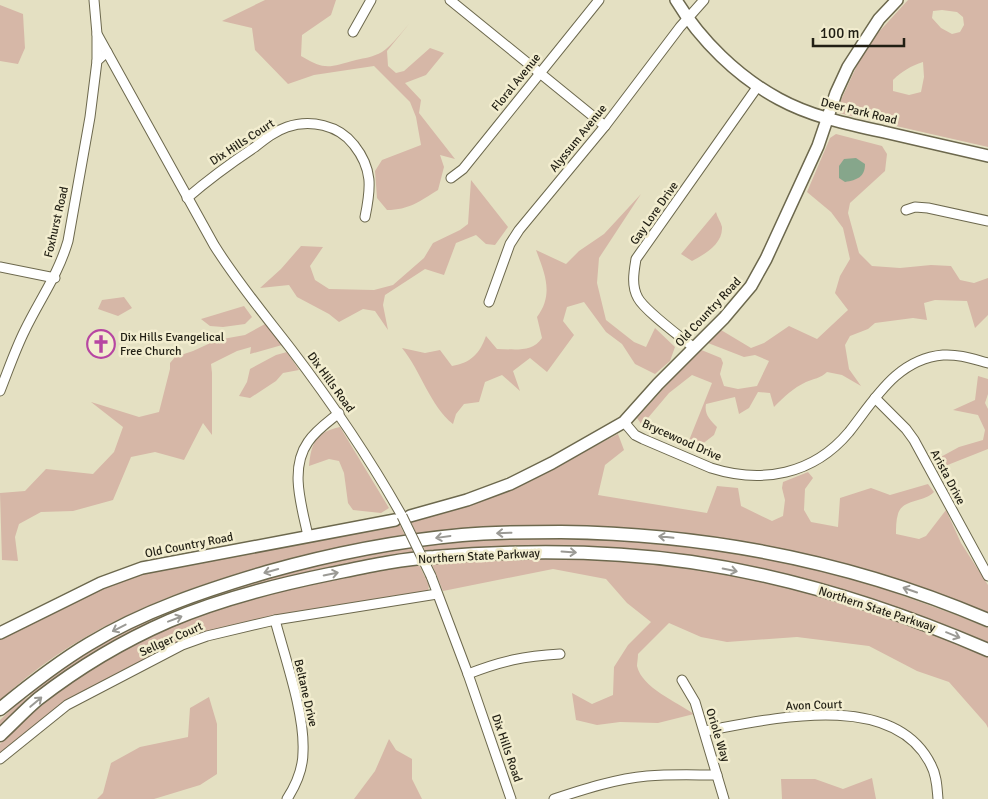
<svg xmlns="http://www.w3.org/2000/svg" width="988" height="799" viewBox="0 0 988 799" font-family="Signika,sans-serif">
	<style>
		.green { fill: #d6b7a7; fill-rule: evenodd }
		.water { fill: #86a68b }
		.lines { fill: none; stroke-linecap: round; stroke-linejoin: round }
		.minor-casing { stroke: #6c684d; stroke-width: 11 }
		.major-casing { stroke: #6c684d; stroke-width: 14 }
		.highway-casing { stroke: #6c684d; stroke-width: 15 }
		.minor { stroke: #fff; stroke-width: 9 }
		.major { stroke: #fff; stroke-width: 11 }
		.highway { stroke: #fff; stroke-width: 12 }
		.minor-bridge-casing { stroke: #6c684d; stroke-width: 11; stroke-linecap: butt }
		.minor-bridge { stroke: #fff; stroke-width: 9 }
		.oneway { stroke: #9b9a95 }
		.labels { text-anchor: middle; stroke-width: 5; stroke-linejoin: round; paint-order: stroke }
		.street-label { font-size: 12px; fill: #211f14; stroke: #f2edcf }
		.poi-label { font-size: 12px; fill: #211f14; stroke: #f2edcf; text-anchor: start }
	</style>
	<rect width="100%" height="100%" fill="#e4e0c2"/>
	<g class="green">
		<path d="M265 0H336L331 15 302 35 301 56C326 71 329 67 356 60 365 58 373 57 382 52 392 45 401 33 409 24L387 51 388 66 396 73 404 71 430 48 444 53 426 75 405 83 421 100 419 113 455 159 440 155 444 167 438 190C420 201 409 210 387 210L377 198 375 171 382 160 421 145 416 117 410 102 374 66 314 75 288 84 255 50 252 28 222 21Z"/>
		<path d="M908 0H988V147L839 113 841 100 866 46ZM942 10 957 12 963 17 964 25 960 32 952 34 941 28 932 18 933 11ZM923 62 924 77 921 92 909 95 893 91V80C902 71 911 66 923 62Z"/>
		<path d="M0 5 23 14 25 48 18 64 0 61Z"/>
		<path d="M836 134 882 146 887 154 885 171 850 203 848 213 859 253 872 266 900 268 931 265 951 266 960 280 974 283 988 278V315L975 328 967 301 935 300 924 303 927 320 913 318 875 323 868 329 850 336 845 345 849 369 861 386 842 375 827 372C821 378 813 379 806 382 793 388 784 397 774 407L770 393 758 392 749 408 739 414 735 397 706 404C704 414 710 420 717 427L714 435 701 445 688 443 712 383 692 375 669 393 642 425 637 418 699 349 721 358 723 363 720 374 724 386 738 389 757 386 769 361 755 355 744 357 708 343 721 330 751 348 764 343 789 326 817 339 848 310 835 293 840 276 850 259 843 228 831 212 807 192 830 138Z"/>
		<path d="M471 180 508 227 495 245 486 244 476 235 456 243 444 275 425 269 385 295 383 305 388 330 375 311 363 309 339 322 329 314 297 297 289 285 260 288 281 269 301 246 323 247 310 266 315 280 329 289 374 290 393 285 424 258 433 243 460 230 468 224Z"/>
		<path d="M641 194 599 258 597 283 606 320 634 342 646 347 655 328 675 347 670 361 655 374 635 364 622 344 606 332 584 302 567 307 563 321 574 335 547 372 530 358 513 371 520 391 502 375 485 382 479 402 464 404 456 414 453 424C430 406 421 371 402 348L425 353 440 350 452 366C471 363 480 353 486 336L497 349C514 349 532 353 542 338L537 317C554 294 545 274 536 250L566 264 579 251 604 234Z"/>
		<path d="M716 212C717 217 721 222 722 227 723 244 705 254 692 261L681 254Z"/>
		<path d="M124 297 132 308 118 316 98 309 102 300Z"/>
		<path d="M244 306 252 317 245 324 223 327 210 326 201 319Z"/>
		<path d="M265 324 282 345 250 354 251 347 237 351 211 364 212 373V435L203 423 184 460 155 452 131 457 113 500 73 511 41 512 19 524 15 537 18 561 2 560 0 493 25 491 46 469 93 474 114 452 123 427 91 402 139 417 159 412 170 369V363L175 357 193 351 217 340 245 335Z"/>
		<path d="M287 352 299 370 283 373 276 381 250 398 239 396 247 382 250 369 276 355Z"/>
		<path d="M978 376 988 379V394L985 403 988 409V449L940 468 937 459 959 447 983 440 985 430 978 415 953 410 975 400Z"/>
		<path d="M340 427 389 508 381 513 353 510 348 503 344 473 339 461 329 459 309 466C311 443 316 432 340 427Z"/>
		<path d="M618 434 624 450 605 465 598 495 707 513 717 486 738 488 741 506 772 521 783 516 785 500 782 488 783 482 808 472 813 478 805 489 804 510 811 522 838 527 840 498 871 488 890 495 928 484 934 492C923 503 902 499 898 514 896 520 896 528 896 534L919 539 926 536 946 510 961 543 988 585V614L914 584 792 552 726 539 581 525 493 529 418 537 410 520 509 491Z"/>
		<path d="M399 523 407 540C367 547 326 552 287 561 185 585 76 627 0 701V639L112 583 130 577 222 557Z"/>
		<path d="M496 537 645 538 745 552 854 578 959 616 988 628V643L954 628 852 592 743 567 646 553 426 552 422 544Z"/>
		<path d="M410 546 415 556 199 605 35 698 30 696 0 726V720L18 703 30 696 28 691 62 666 131 627 196 600 249 583 316 564Z"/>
		<path d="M568 556 644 562 706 570 766 581 848 602 913 624 988 655V728L986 724 949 682 917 671 869 646 797 637 727 642 701 637 669 623 638 654C638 658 637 663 637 666 642 688 677 702 694 714L658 723 620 722 597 725 576 720 572 693 592 704 613 695 614 667 628 645 651 622 627 603 606 579 553 569 443 591 431 562Z"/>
		<path d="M418 563 429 585 428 592 224 629 77 695 0 756V744C11 733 23 720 35 710 103 654 182 615 266 592 316 578 367 572 418 563Z"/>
		<path d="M209 697 217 724V774L200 785 154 799H97L103 793 111 763 140 747 188 737 190 708Z"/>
		<path d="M389 739 396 750 412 759V779L422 799H354L375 771Z"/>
		<path d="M872 778 876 799H782L781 779H815L843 789Z"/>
	</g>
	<path class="water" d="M856 158 865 164C865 177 857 180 845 182L839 178V166L844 159Z"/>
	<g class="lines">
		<defs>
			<g id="minor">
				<path d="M94 0 97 34 214 245C237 282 264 314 291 349 332 403 369 457 402 516"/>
				<path d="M450 0 605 126"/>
				<path d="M353 32 371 0"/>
				<path d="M97 61V34"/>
				<path d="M451 178 463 169 599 0"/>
				<path d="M187 198C209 179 231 163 255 147 265 139 275 131 287 127 310 119 339 125 354 145 373 169 371 188 365 217"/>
				<path d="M906 210 915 207 928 208 988 221"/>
				<path d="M0 267 55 278"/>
				<path d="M489 302 510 244 519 230 605 126 680 27 704 0"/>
				<path d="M694 348C681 337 645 311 638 298 631 286 634 271 636 259L758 86"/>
				<path d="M0 391C8 371 15 350 25 330 40 299 58 275 68 241L90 117 97 61 107 52"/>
				<path d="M875 398 906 429 914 440 988 576"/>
				<path d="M624 422 635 435 643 439 711 468C762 484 813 475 849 432 875 399 897 359 943 355 959 354 973 359 988 363"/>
				<path d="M308 536C302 507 289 469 308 442 316 430 328 422 339 413"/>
				<path d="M431 576 468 674 511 799"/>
				<path d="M275 620C285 658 305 714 303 752 303 769 296 785 287 799"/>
				<path d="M468 674C501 661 524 656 560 654"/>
				<path d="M682 680 695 702 724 799"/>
				<path d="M705 731C770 719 894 689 931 765 937 776 937 788 938 799"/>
				<path d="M0 759 67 705 182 645 207 636 275 620 437 594"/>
				<path d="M554 799C585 789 615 779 647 776 671 774 694 775 717 775"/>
			</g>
			<g id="major">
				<path d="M676 0C700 40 738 77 779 99 812 117 848 124 884 132 919 140 953 148 988 156"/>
				<path d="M410 516 467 500 510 484 552 463 624 422 658 384 724 318 751 286 766 259 818 146 836 93 848 67 879 19 897 0"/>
				<path d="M0 633 101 583 142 568 395 520"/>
			</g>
			<g id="highway">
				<path d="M0 709C28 686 57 663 89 644 143 611 206 590 267 572 331 554 396 541 462 535 495 532 528 532 561 532 708 534 853 562 988 620"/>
				<path d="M0 735C13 723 25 710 38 699 78 668 123 641 169 621 220 599 276 585 330 574 364 567 399 559 434 557 519 550 607 550 691 562 794 577 893 609 988 650"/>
			</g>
		</defs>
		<use href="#minor" class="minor-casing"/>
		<use href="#major" class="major-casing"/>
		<use href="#highway" class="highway-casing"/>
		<use href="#minor" class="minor"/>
		<use href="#major" class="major"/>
		<use href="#highway" class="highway"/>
		<defs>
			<path id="minor-bridge" d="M402 516 431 576"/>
		</defs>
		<use href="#minor-bridge" class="minor-bridge-casing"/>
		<use href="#minor-bridge" class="minor-bridge"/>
	</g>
	<defs><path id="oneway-shaft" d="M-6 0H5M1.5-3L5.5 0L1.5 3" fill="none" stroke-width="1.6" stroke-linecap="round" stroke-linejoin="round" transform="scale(1.25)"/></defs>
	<g class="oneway">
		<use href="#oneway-shaft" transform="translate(504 533) rotate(178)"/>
		<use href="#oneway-shaft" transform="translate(443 537) rotate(172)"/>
		<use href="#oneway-shaft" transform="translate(666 537) rotate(-174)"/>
		<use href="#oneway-shaft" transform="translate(569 552) rotate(4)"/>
		<use href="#oneway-shaft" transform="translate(730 570) rotate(11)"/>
		<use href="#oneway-shaft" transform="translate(271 571) rotate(164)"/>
		<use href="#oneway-shaft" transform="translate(331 574) rotate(-11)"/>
		<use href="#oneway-shaft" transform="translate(910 590) rotate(-161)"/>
		<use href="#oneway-shaft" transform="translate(175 619) rotate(-21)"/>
		<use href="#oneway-shaft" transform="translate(119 628) rotate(153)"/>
		<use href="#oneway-shaft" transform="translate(953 635) rotate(22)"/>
		<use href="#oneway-shaft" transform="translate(36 702) rotate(-40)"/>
	</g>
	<defs>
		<symbol id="church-ring" viewBox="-11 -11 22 22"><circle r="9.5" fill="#f2edcf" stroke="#b746a2" stroke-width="1.5"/><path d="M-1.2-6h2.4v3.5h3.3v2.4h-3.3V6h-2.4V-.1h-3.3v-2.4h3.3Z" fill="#b746a2"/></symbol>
	</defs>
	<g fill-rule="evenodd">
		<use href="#church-ring" x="85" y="328" width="32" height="32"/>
	</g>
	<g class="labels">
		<g class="street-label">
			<text transform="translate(516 82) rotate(-51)" y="4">Floral Avenue</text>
			<text transform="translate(859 111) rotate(14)" y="4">Deer Park Road</text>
			<text transform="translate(578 138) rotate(-51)" y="4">Alyssum Avenue</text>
			<text transform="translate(242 142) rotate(-33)" y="4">Dix Hills Court</text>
			<text transform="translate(654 213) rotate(-55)" y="4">Gay Lore Drive</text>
			<text transform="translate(56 222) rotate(-77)" y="4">Foxhurst Road</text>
			<text transform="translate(708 312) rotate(-47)" y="4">Old Country Road</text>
			<text transform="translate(331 382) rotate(54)" y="4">Dix Hills Road</text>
			<text transform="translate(682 440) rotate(24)" y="4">Brycewood Drive</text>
			<text transform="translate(948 477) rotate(62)" y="4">Arista Drive</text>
			<text transform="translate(189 545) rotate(-11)" y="4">Old Country Road</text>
			<text transform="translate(479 556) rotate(-3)" y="4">Northern State Parkway</text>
			<text transform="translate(877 609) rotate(18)" y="4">Northern State Parkway</text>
			<text transform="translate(171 639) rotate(-24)" y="4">Sellger Court</text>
			<text transform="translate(306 693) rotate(77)" y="4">Beltane Drive</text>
			<text transform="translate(814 705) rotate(-2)" y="4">Avon Court</text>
			<text transform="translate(718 735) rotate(73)" y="4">Oriole Way</text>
			<text transform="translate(507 748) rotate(71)" y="4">Dix Hills Road</text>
		</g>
		<g class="poi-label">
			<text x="120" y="341">Dix Hills Evangelical<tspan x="120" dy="14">Free Church</tspan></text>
		</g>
	</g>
	<path d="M813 38v8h91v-8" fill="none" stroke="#211f14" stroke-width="2.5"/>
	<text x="820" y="38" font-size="15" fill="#211f14" stroke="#f2edcf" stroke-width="4" paint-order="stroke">100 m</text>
</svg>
